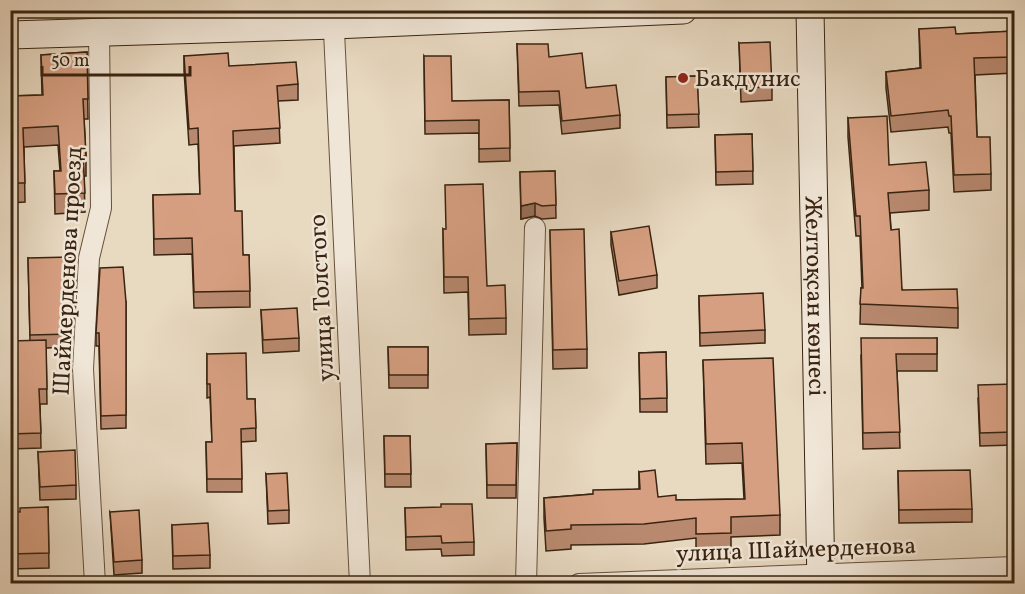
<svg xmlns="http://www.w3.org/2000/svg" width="1025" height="594" viewBox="0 0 1025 594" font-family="Vollkorn,serif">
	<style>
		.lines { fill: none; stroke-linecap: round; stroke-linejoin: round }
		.street-casing { stroke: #65513d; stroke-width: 22 }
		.secondary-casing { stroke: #392411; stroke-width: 29 }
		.street { stroke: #f0e6d7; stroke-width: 20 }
		.secondary { stroke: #f0e6d7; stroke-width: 27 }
		.wall { fill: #b8896f; stroke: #392411; stroke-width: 1.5 }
		.shaded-wall { fill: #966f5a; stroke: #392411; stroke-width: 1.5 }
		.building { fill: #d69f81; stroke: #392411; stroke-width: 1.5 }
		.poi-dot { fill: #8f2418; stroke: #f0e6d7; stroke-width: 2 }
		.labels { text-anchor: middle; stroke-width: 5; stroke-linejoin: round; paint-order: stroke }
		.poi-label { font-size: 24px; fill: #392411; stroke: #f0e6d7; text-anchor: start }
		.street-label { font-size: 24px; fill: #392411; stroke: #f0e6d7 }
	</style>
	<rect width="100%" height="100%" fill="#e8d9c1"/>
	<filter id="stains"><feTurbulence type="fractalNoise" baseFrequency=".00333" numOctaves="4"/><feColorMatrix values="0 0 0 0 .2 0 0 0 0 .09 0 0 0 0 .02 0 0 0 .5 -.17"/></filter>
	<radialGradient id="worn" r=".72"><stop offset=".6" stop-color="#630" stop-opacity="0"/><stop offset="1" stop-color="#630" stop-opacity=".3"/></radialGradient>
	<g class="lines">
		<defs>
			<g id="street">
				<path d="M333 10 360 584"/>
				<path d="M95 584 83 369 89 258 101 208 99 32"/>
				<path d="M526 584 535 228"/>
				<path d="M579 584 1014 567"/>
			</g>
			<g id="secondary">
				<path id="s1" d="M810 10 821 584"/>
				<path d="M10 35 334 25 683 10"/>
			</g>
		</defs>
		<use href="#street" class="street-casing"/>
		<use href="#secondary" class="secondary-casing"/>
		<use href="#street" class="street"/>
		<use href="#secondary" class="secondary"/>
	</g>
	<g class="wall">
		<path d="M919 29 956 34 1014 31V73L975 75 977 137 991 174V190L954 192 951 133H949L948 127 891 132 886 88V72L920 68Z"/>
		<path d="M739 43 772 87V100L741 102Z"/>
		<path d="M517 44 549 57 620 115V128L562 134 559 105 519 106Z"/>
		<path d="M87 52 88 119H84L86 156V176H84L85 212 55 214 54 171H60L58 145 24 147 25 202 10 203V96L42 95 41 55Z"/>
		<path d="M184 56 229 66 298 84V100L278 101 280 143 234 146 235 211 243 255H249L250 307 194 308 192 254 154 255 153 195 200 194 198 144 189 145 184 71Z"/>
		<path d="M424 56 452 101 509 100 510 161 479 162V133L425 134Z"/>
		<path d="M697 76 699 127 667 128 666 77Z"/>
		<path d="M848 118 889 165 929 190V210L890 213 891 230 902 290 958 308V328L860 324 861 288H862L860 236H856L848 137Z"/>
		<path d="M752 134 753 184 716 185 715 135Z"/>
		<path d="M555 171 556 218 542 219 535 216 521 219 520 172Z"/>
		<path d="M443 229 487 286 506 318V334L469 335 468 292 444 293Z"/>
		<path d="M550 230 587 349V368L553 369Z"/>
		<path d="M611 232 657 275V288L619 295 611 245Z"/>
		<path d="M1012 246H1014V285H1013Z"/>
		<path d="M28 258 76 283 72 347 46 348 47 404H40L41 448 10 449V341H30Z"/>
		<path d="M699 296 765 330V343L700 346Z"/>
		<path d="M126 302V428L101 429 99 346H96V333Z"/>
		<path d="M261 310 299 338V351L263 353Z"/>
		<path d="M937 338V371H897L900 448 863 449 861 355Z"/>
		<path d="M1013 339H1014V445L980 446 978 398 1014 384Z"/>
		<path d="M388 347H428V388H389Z"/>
		<path d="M666 352 667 412H640L639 353Z"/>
		<path d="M207 354 247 399H255L256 441 241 442 242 492H207L206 442H212L210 397 207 398Z"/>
		<path d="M703 360 780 515V535L731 537V553L696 554V538L644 544 571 545V549L546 551 544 518V498L593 494 639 489V472L658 497 676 500 744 499 742 463 706 464Z"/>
		<path d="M384 436H410L411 487H385Z"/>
		<path d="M517 443 516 498H487L486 444Z"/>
		<path d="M38 452 76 485V499L40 500Z"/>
		<path d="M898 471 972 509V522L899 523Z"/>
		<path d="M266 474 289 510V523L268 524Z"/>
		<path d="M48 507 49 568 10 569V512H20Z"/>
		<path d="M405 508 474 542V555L442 556 441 549 406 550Z"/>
		<path d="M110 512 142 560V573L114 575Z"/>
		<path d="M172 525 210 555V568L173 569Z"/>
	</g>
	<g class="shaded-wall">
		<path d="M535 203V216L521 219V206Z"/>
		<path d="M76 270V283L72 347V334Z"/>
	</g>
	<g class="building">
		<path d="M955 27 956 34 1014 31V57L974 58 977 137H990L991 174 954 175 951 116H949L948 110 891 116 886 72 921 68 919 29Z"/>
		<path d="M770 42 772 87 741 88 739 43Z"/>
		<path d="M517 44H548L549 57 582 53 586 88 616 85 620 115 562 121 559 91 519 92Z"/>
		<path d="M87 52 88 99H83L86 156H83L85 193 55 194 54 171H61L58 126 23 128 25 183H10V96L43 95 41 55Z"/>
		<path d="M228 53 229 66 296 62 298 84 277 86 280 128 233 131 235 211H242L243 255H249L250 291 194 292 192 238 154 239 153 195 200 194 198 128 189 129 184 56Z"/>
		<path d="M424 56H451L452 101 509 100 510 148 479 149V120L425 121Z"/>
		<path d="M697 76 699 114 667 115 666 77Z"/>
		<path d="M887 116 889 165 926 162 929 190 888 193 891 230 899 229 902 290 957 289 958 308 860 304 861 288H863L860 216H856L848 118Z"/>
		<path d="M752 134 753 171 716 172 715 135Z"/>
		<path d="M555 171 556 205 542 206 535 203 521 206 520 172Z"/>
		<path d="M483 184 487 286 505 285 506 318 469 319 468 277H444L443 229H446L445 185Z"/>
		<path d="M649 226 657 275 619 281 611 232Z"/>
		<path d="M584 229 587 349 553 350 550 230Z"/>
		<path d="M1012 246H1014V272H1013Z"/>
		<path d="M71 257V271L76 270 72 334 30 335 28 258Z"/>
		<path d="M123 267 126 302V415L101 416 99 333H96L100 268Z"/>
		<path d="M763 293 765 330 700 333 699 296Z"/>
		<path d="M297 308 299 338 263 340 261 310Z"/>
		<path d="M861 338H937V354H896L900 432 863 433Z"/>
		<path d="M1013 339H1014V380Z"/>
		<path d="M46 340 47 389H39L41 433 10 434V341Z"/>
		<path d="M388 347H428V375H389Z"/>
		<path d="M666 352 667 398 640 399 639 353Z"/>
		<path d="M246 353 247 399H255L256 428 241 429 242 479H207L206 442H212L210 384H207V354Z"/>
		<path d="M773 358 780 515 731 517V533L696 534V518L644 524 571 525V529L546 531 544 498 593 494V490L640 489 639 472 655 470 658 497 676 495V500L745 499 742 443 706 444 703 360Z"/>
		<path d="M1014 384V432L980 433 978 385Z"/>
		<path d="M384 436H410L411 474H385Z"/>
		<path d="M517 443 516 485H487L486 444Z"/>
		<path d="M75 450 76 485 40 487 38 452Z"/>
		<path d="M970 470 972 509 899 510 898 471Z"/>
		<path d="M287 473 289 510 268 511 266 474Z"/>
		<path d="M441 504H472L474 542 442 543 441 536 406 537 405 508 441 507Z"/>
		<path d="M48 507 49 553 10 554V512H20V508Z"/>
		<path d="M139 510 142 560 114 562 110 512Z"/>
		<path d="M208 523 210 555 173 556 172 525Z"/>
	</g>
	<circle class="poi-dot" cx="683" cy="78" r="6"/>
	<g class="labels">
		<g class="poi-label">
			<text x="695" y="86">Бакдунис</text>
		</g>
		<g class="street-label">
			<text transform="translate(67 271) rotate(-87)" y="8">Шаймерденова проезд</text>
			<text dy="8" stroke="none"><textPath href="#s1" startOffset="286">Желтоқсан көшесі</textPath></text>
			<text transform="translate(321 298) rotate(-93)" y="8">улица Толстого</text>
			<text transform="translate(796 549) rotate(-2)" y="8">улица Шаймерденова</text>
		</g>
	</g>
	<rect width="1025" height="594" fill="none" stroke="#e8d9c1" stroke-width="36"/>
	<rect x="12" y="12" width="1001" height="570" fill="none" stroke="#392411" stroke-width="3"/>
	<rect x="18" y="18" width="989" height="558" fill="none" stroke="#392411" stroke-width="1.5"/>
	<path d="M42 66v9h148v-9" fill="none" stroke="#392411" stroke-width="3"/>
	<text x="51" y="66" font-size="18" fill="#392411" stroke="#f0e6d7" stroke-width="4.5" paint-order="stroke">50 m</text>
	<rect width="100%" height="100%" filter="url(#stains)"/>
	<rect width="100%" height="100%" fill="url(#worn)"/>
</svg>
